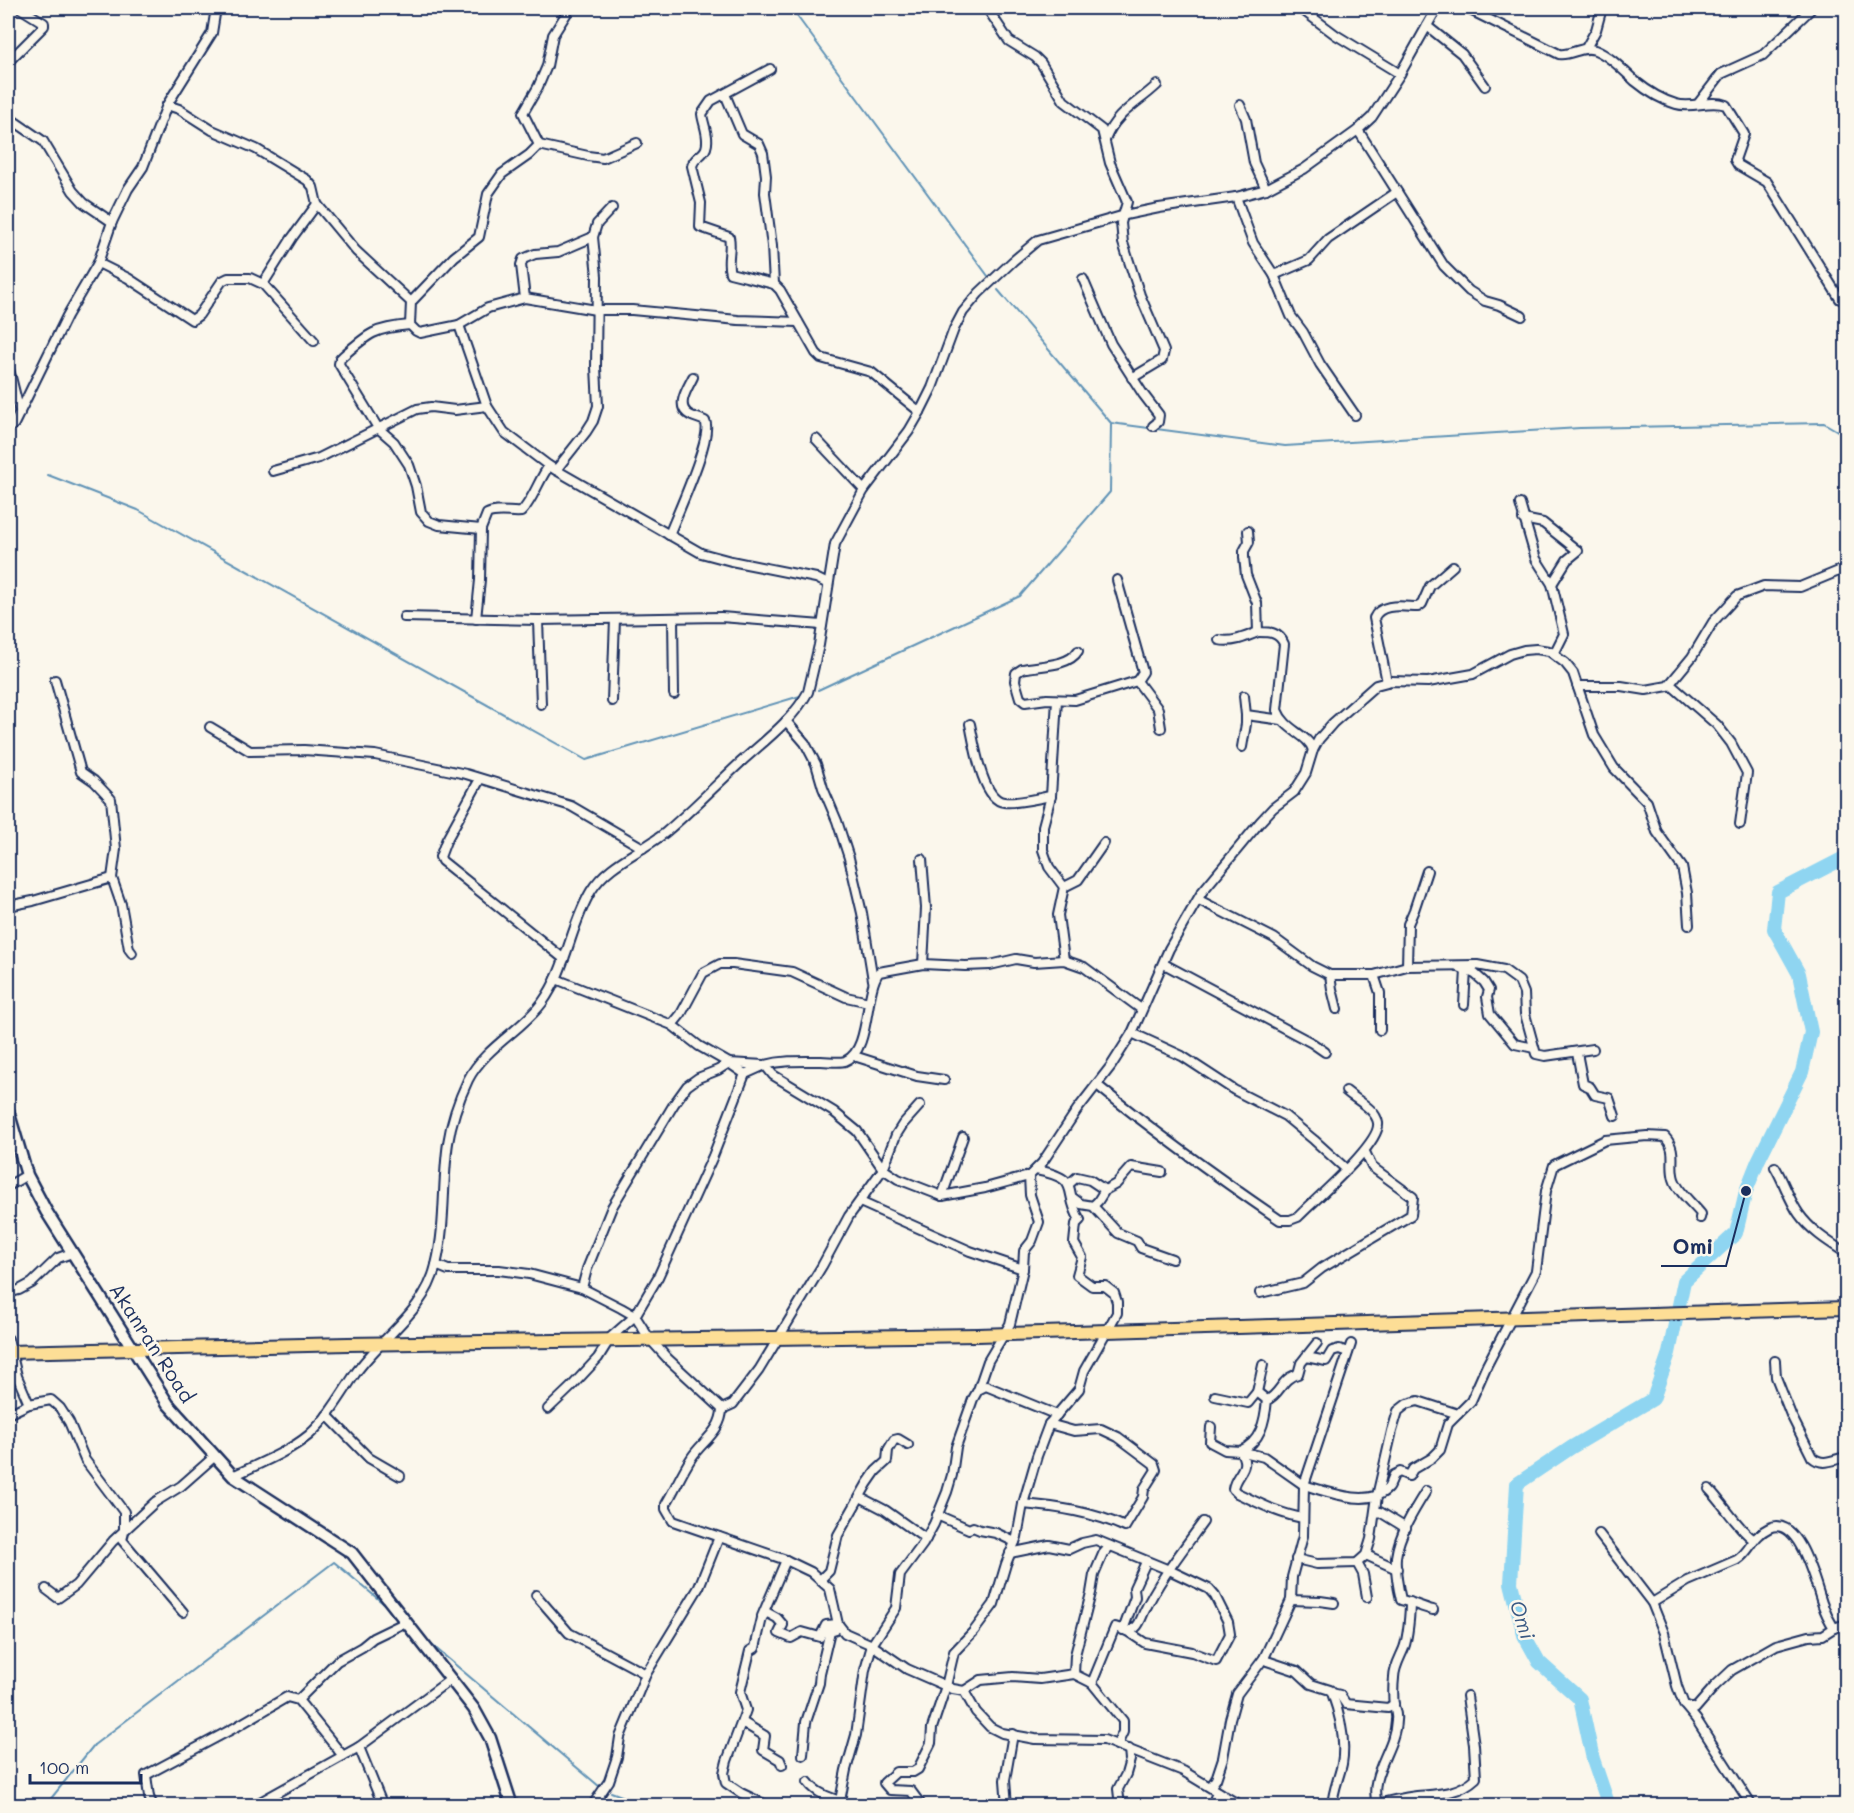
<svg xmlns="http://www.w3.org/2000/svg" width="1854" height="1813" viewBox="0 0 1854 1813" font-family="Mali,sans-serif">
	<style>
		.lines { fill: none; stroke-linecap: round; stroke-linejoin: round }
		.stream { stroke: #6193b6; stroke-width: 2 }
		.river { stroke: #8fd5f1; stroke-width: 14 }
		.minor-casing { stroke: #1b2f5e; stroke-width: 12 }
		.secondary-casing { stroke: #1b2f5e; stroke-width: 15 }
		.trunk-casing { stroke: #1b2f5e; stroke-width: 16 }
		.minor { stroke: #fbf7ec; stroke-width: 8 }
		.secondary { stroke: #fbf7ec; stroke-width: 10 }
		.trunk { stroke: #fdde96; stroke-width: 12 }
		.labels { text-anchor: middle; stroke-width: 5; stroke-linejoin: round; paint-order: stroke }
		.street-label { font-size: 20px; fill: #1b2f5e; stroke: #fbf7ec }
		.water-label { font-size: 21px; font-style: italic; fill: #385883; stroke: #fbf7ec }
		.leader { fill: none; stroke: #1b2f5e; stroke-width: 2 }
		.callout-dot { fill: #1b2f5e; stroke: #fbf7ec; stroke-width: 2 }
		.callout-label { font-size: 21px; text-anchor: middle; font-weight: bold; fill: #1b2f5e; stroke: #fbf7ec; stroke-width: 5; stroke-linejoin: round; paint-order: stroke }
	</style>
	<rect width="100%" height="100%" fill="#fbf7ec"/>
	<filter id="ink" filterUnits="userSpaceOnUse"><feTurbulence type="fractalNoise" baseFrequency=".0167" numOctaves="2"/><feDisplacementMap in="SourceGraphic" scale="12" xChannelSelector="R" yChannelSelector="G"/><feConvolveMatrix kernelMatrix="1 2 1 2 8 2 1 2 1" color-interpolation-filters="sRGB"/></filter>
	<g filter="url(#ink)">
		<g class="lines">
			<g class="stream">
				<path d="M791 8 988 276"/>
				<path d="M998 290 1111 423 1285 446 1580 428 1824 423 1846 436"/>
				<path d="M48 475 138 510 586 760 800 696"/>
				<path d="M818 690 1020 596 1110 492 1111 424"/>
				<path d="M426 1640 600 1787"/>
				<path d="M611 1792 648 1806"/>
				<path d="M45 1806 94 1745 334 1562 390 1609"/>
			</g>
			<path class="river" d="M1609 1806 1593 1759 1580 1699 1539 1662 1524 1635 1511 1583 1517 1484 1572 1447 1653 1399 1669 1353 1684 1281 1736 1233 1746 1191 1758 1161 1802 1072 1811 1032 1799 974 1774 929 1778 892 1846 857"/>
			<defs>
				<g id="minor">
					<path d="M987 8 1009 41 1035 57 1041 63 1064 101 1102 130 1110 163 1127 202 1121 223 1123 243 1140 295 1164 351 1162 360 1132 378"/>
					<path d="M1300 8 1336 35 1400 74"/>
					<path d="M1466 8 1559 54C1571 56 1582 45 1595 50 1610 56 1623 70 1635 81 1646 90 1662 100 1676 104 1692 109 1710 99 1726 105L1744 134 1735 160 1738 165 1767 182 1840 299 1846 302"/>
					<path d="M1427 26 1462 54 1485 86"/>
					<path d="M1586 48 1596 30 1602 8"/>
					<path d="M8 62 44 26V23L20 8"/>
					<path d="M770 69 711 101 702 114C703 124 710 137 706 148 703 156 694 157 692 166L701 203 700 227 729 237C732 249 726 261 730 273L774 284 780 290 816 353 821 358 871 372 920 412"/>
					<path d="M725 94 742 134 759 144 763 153 766 176 765 193 772 246 774 284"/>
					<path d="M1698 104 1721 74 1763 55 1812 8"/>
					<path d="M167 105 179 109 212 130 256 149 307 180 313 187 317 204 356 251 411 302 410 325 416 331 420 333 459 325 487 406 504 432 549 466 701 553 731 561 816 578 828 584"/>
					<path d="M1240 105 1246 119 1254 163 1266 189"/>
					<path d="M8 117 43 141 73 191 84 203 112 222"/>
					<path d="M1358 130 1444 266 1469 291 1485 301 1499 305 1522 316"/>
					<path d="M1105 140C1116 112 1137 104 1157 85"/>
					<path d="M539 145 588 156 603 158 637 143"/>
					<path d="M1236 197 1253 243 1274 275 1291 316 1303 332 1320 364 1355 415"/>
					<path d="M98 263 128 278 192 320 199 315 222 281 228 278H250L263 284 314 341"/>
					<path d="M1274 275 1309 260 1328 239 1397 192"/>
					<path d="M1083 279 1111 344 1143 394 1159 415 1158 422 1153 426"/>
					<path d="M263 284 292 238 317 204"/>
					<path d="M525 298 521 265 523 259 535 254 558 252 593 237"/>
					<path d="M411 302 454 257 479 237 488 194 502 174 529 155 539 145 523 113 538 87 547 66 553 35 570 8"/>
					<path d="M410 325C375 328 369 333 343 356L340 359 339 364 378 428 394 442 409 465 416 486 421 512 429 521 439 525 481 529"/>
					<path d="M459 325 488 308 525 298 596 310H632L738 320 798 322"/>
					<path d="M8 365 20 413"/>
					<path d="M8 429 14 424 67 316 98 263 112 222 128 189 143 167 167 105 212 33 216 8"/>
					<path d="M816 439 864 490"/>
					<path d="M556 470 586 432 593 421 598 406 596 367 597 276 593 237 597 224 612 208"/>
					<path d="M273 471 319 458 417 409 431 407 455 410 487 406"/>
					<path d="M1520 504 1536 559 1552 584 1564 634 1554 654"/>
					<path d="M1523 519 1543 523 1578 551 1567 560 1552 584"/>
					<path d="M1248 531 1249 542 1244 551V557L1246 575 1257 603 1258 632C1270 632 1279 632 1284 644L1277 710C1285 731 1308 734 1313 750"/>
					<path d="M669 535C676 516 714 436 705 421 699 418 691 417 687 413 676 404 689 386 693 377"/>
					<path d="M1117 580 1143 672 1137 681"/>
					<path d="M404 617 538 620 721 617 822 625"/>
					<path d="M673 618 674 694"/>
					<path d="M476 619 480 580 481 529 487 514C496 509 511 513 521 512 532 502 539 479 549 466"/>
					<path d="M538 620 541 704"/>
					<path d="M1219 640C1232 643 1246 637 1258 632"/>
					<path d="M1078 651C1068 667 1039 665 1022 669L1016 673 1015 681 1020 698 1025 702 1047 699 1075 700 1137 681 1158 709 1161 728"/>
					<path d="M55 680 81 772 94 781 111 799 116 849 112 878 121 904 129 949 132 953"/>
					<path d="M1387 682 1374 618C1381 602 1404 607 1418 607L1422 604 1430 586 1453 566"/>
					<path d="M1670 684 1717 725 1731 743 1747 773 1740 824"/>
					<path d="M1577 686H1621L1646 690 1668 686 1692 657 1713 622 1737 596 1764 586 1800 587 1846 568"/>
					<path d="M1244 696 1246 715 1282 720"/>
					<path d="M1057 700 1051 796 1043 826V850L1049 867 1064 887 1058 915 1064 960"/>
					<path d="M612 701 615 619"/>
					<path d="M786 721 805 743 816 764 823 788 837 821 849 858 862 913 873 980"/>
					<path d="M970 724C974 742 982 800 1004 802 1017 804 1038 798 1051 796"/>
					<path d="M210 727 250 751 304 750 375 755 466 774 571 806 643 848"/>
					<path d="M1242 747 1246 724V715"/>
					<path d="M480 779 446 841 440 857 442 861 564 959"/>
					<path d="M922 859 926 908 923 964"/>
					<path d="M1064 887 1078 880 1104 843"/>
					<path d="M1199 900 1274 938 1312 966 1330 975 1332 989 1337 1009"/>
					<path d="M8 906 33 901 112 878"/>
					<path d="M1164 964 1312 1043 1325 1052"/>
					<path d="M1407 966 1408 924 1414 910 1427 871"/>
					<path d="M1459 967 1475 974 1484 982 1489 990 1487 997 1490 1014 1515 1044 1534 1048"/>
					<path d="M1330 975H1374L1407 966 1477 965 1504 970 1519 981 1524 993 1525 1014 1536 1054 1545 1056 1593 1049"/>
					<path d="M1374 975 1380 993V1030"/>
					<path d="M556 979 672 1025 681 1014 703 973 720 964H733L792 972 846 997 869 1002"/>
					<path d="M1464 1005 1466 970"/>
					<path d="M1141 1009 1084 967 1064 960 1034 962 1016 959 990 965 965 966 923 964 879 972C864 992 871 1051 845 1061 839 1063 828 1061 821 1061 802 1061 784 1060 765 1065L773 1075 834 1112 857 1131 883 1169 898 1179 942 1196 985 1188 1029 1176 1042 1163 1077 1110 1111 1066 1132 1033 1169 949 1202 892 1260 822 1273 808 1294 792 1306 773 1313 750 1319 739 1333 723 1376 685 1391 681 1428 682 1473 674 1510 654 1524 650 1536 649 1549 651 1565 663 1573 673 1594 735 1614 768 1647 802 1657 832 1682 867 1687 893 1689 925"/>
					<path d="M672 1025 699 1046 729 1063 764 1065"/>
					<path d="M1132 1033 1182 1056 1234 1090 1285 1116 1314 1140 1346 1169"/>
					<path d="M1577 1053 1583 1084 1590 1087 1595 1095 1609 1098 1615 1116"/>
					<path d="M854 1056 917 1076 944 1080"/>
					<path d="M1097 1085C1156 1133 1217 1177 1280 1220H1290L1298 1217C1314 1200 1381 1144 1378 1123 1376 1109 1356 1100 1346 1091"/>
					<path d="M1775 1167C1784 1182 1789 1200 1799 1214 1811 1231 1829 1242 1846 1253"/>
					<path d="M1069 1184 1077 1177 1090 1180 1105 1190"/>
					<path d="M8 1186 27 1175"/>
					<path d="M942 1196 963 1137"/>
					<path d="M1073 1198 1081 1204 1093 1206 1118 1233 1137 1241 1141 1248 1172 1259"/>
					<path d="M860 1202 970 1251 1023 1269 1024 1251 1032 1241 1039 1222 1030 1195 1029 1176"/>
					<path d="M1093 1206 1098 1201 1105 1190 1116 1184 1131 1167 1162 1172"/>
					<path d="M436 1265 448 1270H499L529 1274 582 1288 621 1308 635 1316 649 1338 667 1358 722 1409C722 1430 702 1442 692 1457 682 1472 675 1489 666 1504V1509L673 1521 786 1560 811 1572 830 1589 838 1624 845 1633 872 1645 907 1669 953 1689 964 1691 976 1712 990 1727 1002 1733 1035 1739 1104 1740 1183 1771 1241 1806"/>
					<path d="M582 1288 587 1269 612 1207 674 1104 687 1086 698 1078 718 1070 729 1063 745 1074"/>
					<path d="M8 1293 19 1290 32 1283 58 1258 72 1253"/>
					<path d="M1260 1293 1303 1283 1322 1268 1411 1215 1413 1197 1372 1167 1365 1152"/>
					<path d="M8 1339 17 1376 29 1404"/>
					<path d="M1306 1357 1326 1361 1332 1351 1339 1349 1348 1352"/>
					<path d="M1775 1361 1776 1377 1791 1415 1812 1457C1823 1467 1834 1459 1846 1457"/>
					<path d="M1844 1365 1846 1371"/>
					<path d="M978 1390 988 1361 1010 1324 1023 1269"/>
					<path d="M1257 1392 1267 1400C1281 1394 1281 1378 1298 1374L1301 1363 1317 1343"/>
					<path d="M1215 1396 1248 1403 1257 1392 1263 1365"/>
					<path d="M548 1409 571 1387 598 1358 611 1337 635 1316 658 1277 713 1156 745 1074 765 1065"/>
					<path d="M722 1409 733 1404 759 1370 822 1266 849 1216 883 1169 896 1135 903 1124 920 1105"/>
					<path d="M8 1414 29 1404 51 1400 60 1408 69 1422 85 1460 124 1512V1532L122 1540 183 1612"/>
					<path d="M327 1415 369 1458 400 1476"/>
					<path d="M1211 1427 1210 1442 1225 1450 1240 1451C1252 1469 1235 1473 1233 1489L1237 1493C1259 1503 1279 1514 1303 1518"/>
					<path d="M1240 1451 1264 1457 1304 1485 1351 1344"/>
					<path d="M1240 1451C1261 1442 1265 1421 1267 1400"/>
					<path d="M233 1476C258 1464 287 1453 309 1435 328 1418 341 1395 355 1374 381 1337 425 1312 436 1265 446 1225 442 1183 448 1143 451 1123 459 1099 468 1080 484 1048 521 1031 542 1003 567 969 570 926 591 891 608 863 642 852 666 832 692 810 716 785 741 762 764 741 793 720 808 692L819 645 835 544 864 490 909 431 920 412 932 388 954 329 963 312 979 293 1013 261 1038 240 1125 215 1159 208 1236 197 1266 189 1304 169 1358 130 1372 117 1400 74 1437 8"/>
					<path d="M1709 1489C1722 1502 1740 1531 1753 1539"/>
					<path d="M1426 1491C1414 1510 1399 1534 1396 1557 1395 1571 1398 1587 1401 1600 1412 1602 1421 1607 1433 1610"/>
					<path d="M860 1497 885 1510 926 1539"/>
					<path d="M1023 1504C1058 1507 1093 1512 1125 1527L1143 1497 1144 1489 1156 1470 1154 1464 1118 1437 1101 1429 1074 1431 1049 1424"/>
					<path d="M1375 1513 1380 1512 1406 1528"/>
					<path d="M937 1515 969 1529 973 1527 980 1530 996 1533 1015 1542"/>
					<path d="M1599 1534 1652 1603 1664 1633 1677 1686 1684 1705 1695 1709 1715 1686 1732 1670 1776 1645 1809 1636 1823 1635 1834 1628"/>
					<path d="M1010 1553 1049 1545 1069 1549 1082 1543 1096 1540 1169 1570 1209 1589 1215 1596 1228 1622 1230 1634 1216 1661 1192 1652 1145 1643 1127 1631 1115 1627 1092 1683"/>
					<path d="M1366 1555 1397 1569"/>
					<path d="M1296 1559 1317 1564 1357 1563 1366 1555 1371 1539 1377 1496 1392 1431 1398 1411 1407 1404 1418 1401 1458 1414 1471 1401 1487 1365 1536 1271 1546 1191 1554 1165 1605 1140 1647 1136 1665 1137C1678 1151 1669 1163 1674 1179 1678 1192 1692 1203 1701 1214L1700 1218"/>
					<path d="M1357 1563 1363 1574 1367 1597"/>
					<path d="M820 1580 829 1571 838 1535 867 1484 876 1471 887 1461 888 1450 894 1440 898 1439 908 1445"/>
					<path d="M46 1589 58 1598 76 1585 113 1541 155 1502 181 1486 215 1456"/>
					<path d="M536 1595 569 1633 646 1674"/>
					<path d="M1291 1600 1320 1601 1334 1603"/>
					<path d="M1652 1603 1688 1581 1737 1560C1751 1551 1752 1536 1769 1528 1799 1514 1815 1583 1822 1603 1825 1612 1829 1620 1834 1628L1846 1624"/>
					<path d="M762 1616 786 1560"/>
					<path d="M1123 1630 1135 1597 1134 1588 1146 1562"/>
					<path d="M1127 1631C1138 1630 1140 1621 1144 1612 1159 1580 1182 1551 1203 1522"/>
					<path d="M1264 1658 1267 1661 1297 1671 1311 1684 1330 1690 1332 1693C1340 1715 1346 1741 1342 1764 1339 1778 1333 1790 1332 1806"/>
					<path d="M1074 1674 1075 1655 1091 1593 1094 1575 1103 1554 1110 1546"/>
					<path d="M964 1691 981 1680 1013 1677 1040 1679 1074 1674 1092 1683 1123 1721V1732L1117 1745"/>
					<path d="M1332 1693 1340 1695 1346 1704 1388 1708 1394 1704"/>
					<path d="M298 1700 337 1661 362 1647 373 1638 406 1622"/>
					<path d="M1686 1707 1696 1719 1752 1806"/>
					<path d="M742 1722 765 1736 763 1750 780 1760 782 1765"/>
					<path d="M359 1747 383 1806"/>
					<path d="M803 1755 806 1722 819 1683 820 1673 830 1631 836 1629 838 1624"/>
					<path d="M808 1782C816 1793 828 1797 840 1801"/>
					<path d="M1211 1786 1216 1779 1223 1758 1230 1719 1237 1694 1264 1658 1291 1600 1292 1577 1303 1536 1304 1485C1325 1491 1370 1509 1388 1488 1390 1485 1392 1479 1394 1475L1400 1472 1409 1476 1413 1469 1432 1458 1440 1450 1448 1424 1458 1414"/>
					<path d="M1436 1795 1443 1806"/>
					<path d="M1377 1804C1368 1774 1395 1750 1396 1720 1397 1715 1395 1710 1394 1706 1393 1697 1393 1687 1394 1678 1394 1667 1400 1658 1404 1648 1408 1637 1410 1613 1410 1602"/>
					<path d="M153 1806 149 1797 146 1775 236 1727 287 1697 298 1700 343 1756"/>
					<path d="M253 1806 359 1747 451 1679"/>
					<path d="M592 1806 609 1781 617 1757 620 1737 646 1674 699 1587 719 1537"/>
					<path d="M779 1806 766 1805 741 1793 726 1783 724 1773 727 1761 746 1710 740 1692 750 1651 755 1648 762 1618 766 1612 777 1618 783 1625 779 1633 791 1638 802 1632 820 1637 826 1625 838 1624"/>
					<path d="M839 1806 846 1770 856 1735 865 1670 872 1645 896 1608 900 1575 923 1544 934 1524 947 1492 952 1475 956 1447 973 1399 978 1390 986 1386 1057 1415"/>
					<path d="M922 1806 911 1791 890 1790 884 1783 896 1772H913L918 1769 931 1743 932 1728 946 1686 954 1652 974 1631 994 1604 1006 1564 1017 1537 1023 1504 1037 1456 1049 1424 1079 1389 1084 1371 1117 1313V1302L1114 1293 1105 1286H1092L1077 1275 1082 1257 1074 1243 1076 1224 1080 1220C1062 1191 1084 1179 1036 1170"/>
					<path d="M1007 1806 1005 1780 1013 1734"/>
					<path d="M1120 1806 1118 1789 1126 1774 1130 1760 1129 1749"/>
					<path d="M1212 1806 1217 1792"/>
					<path d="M1370 1806C1385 1802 1402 1798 1417 1796 1439 1794 1459 1794 1476 1778L1474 1745 1467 1696"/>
				</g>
				<path id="secondary" d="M8 1111 27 1175 46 1211 168 1404 233 1476 352 1553 474 1709 490 1738 512 1806"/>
				<path id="trunk" d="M8 1352 348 1344 978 1335 1846 1308"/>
			</defs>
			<use href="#minor" class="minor-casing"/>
			<use href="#secondary" class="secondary-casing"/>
			<use href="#trunk" class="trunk-casing"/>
			<use href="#minor" class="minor"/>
			<use href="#secondary" class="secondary"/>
			<use href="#trunk" class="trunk"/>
		</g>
	</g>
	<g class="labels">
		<g class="street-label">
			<text transform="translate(152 1343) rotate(57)" y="7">Akanran Road</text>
		</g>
		<g class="water-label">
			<text transform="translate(1522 1620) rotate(72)" y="7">Omi</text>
		</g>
	</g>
	<path class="leader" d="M1746 1191L1726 1266H1661"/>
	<circle class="callout-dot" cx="1746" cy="1191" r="6"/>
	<g class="callout-label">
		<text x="1693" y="1254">Omi</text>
	</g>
	<rect width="1854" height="1813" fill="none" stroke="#fbf7ec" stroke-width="30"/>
	<rect x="15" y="15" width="1824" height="1783" fill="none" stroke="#1b2f5e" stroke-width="2" filter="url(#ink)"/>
	<path d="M30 1774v9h111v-9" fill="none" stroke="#1b2f5e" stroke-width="3"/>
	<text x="39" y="1774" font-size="18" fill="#1b2f5e" stroke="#fbf7ec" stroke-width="4.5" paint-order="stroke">100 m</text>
</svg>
